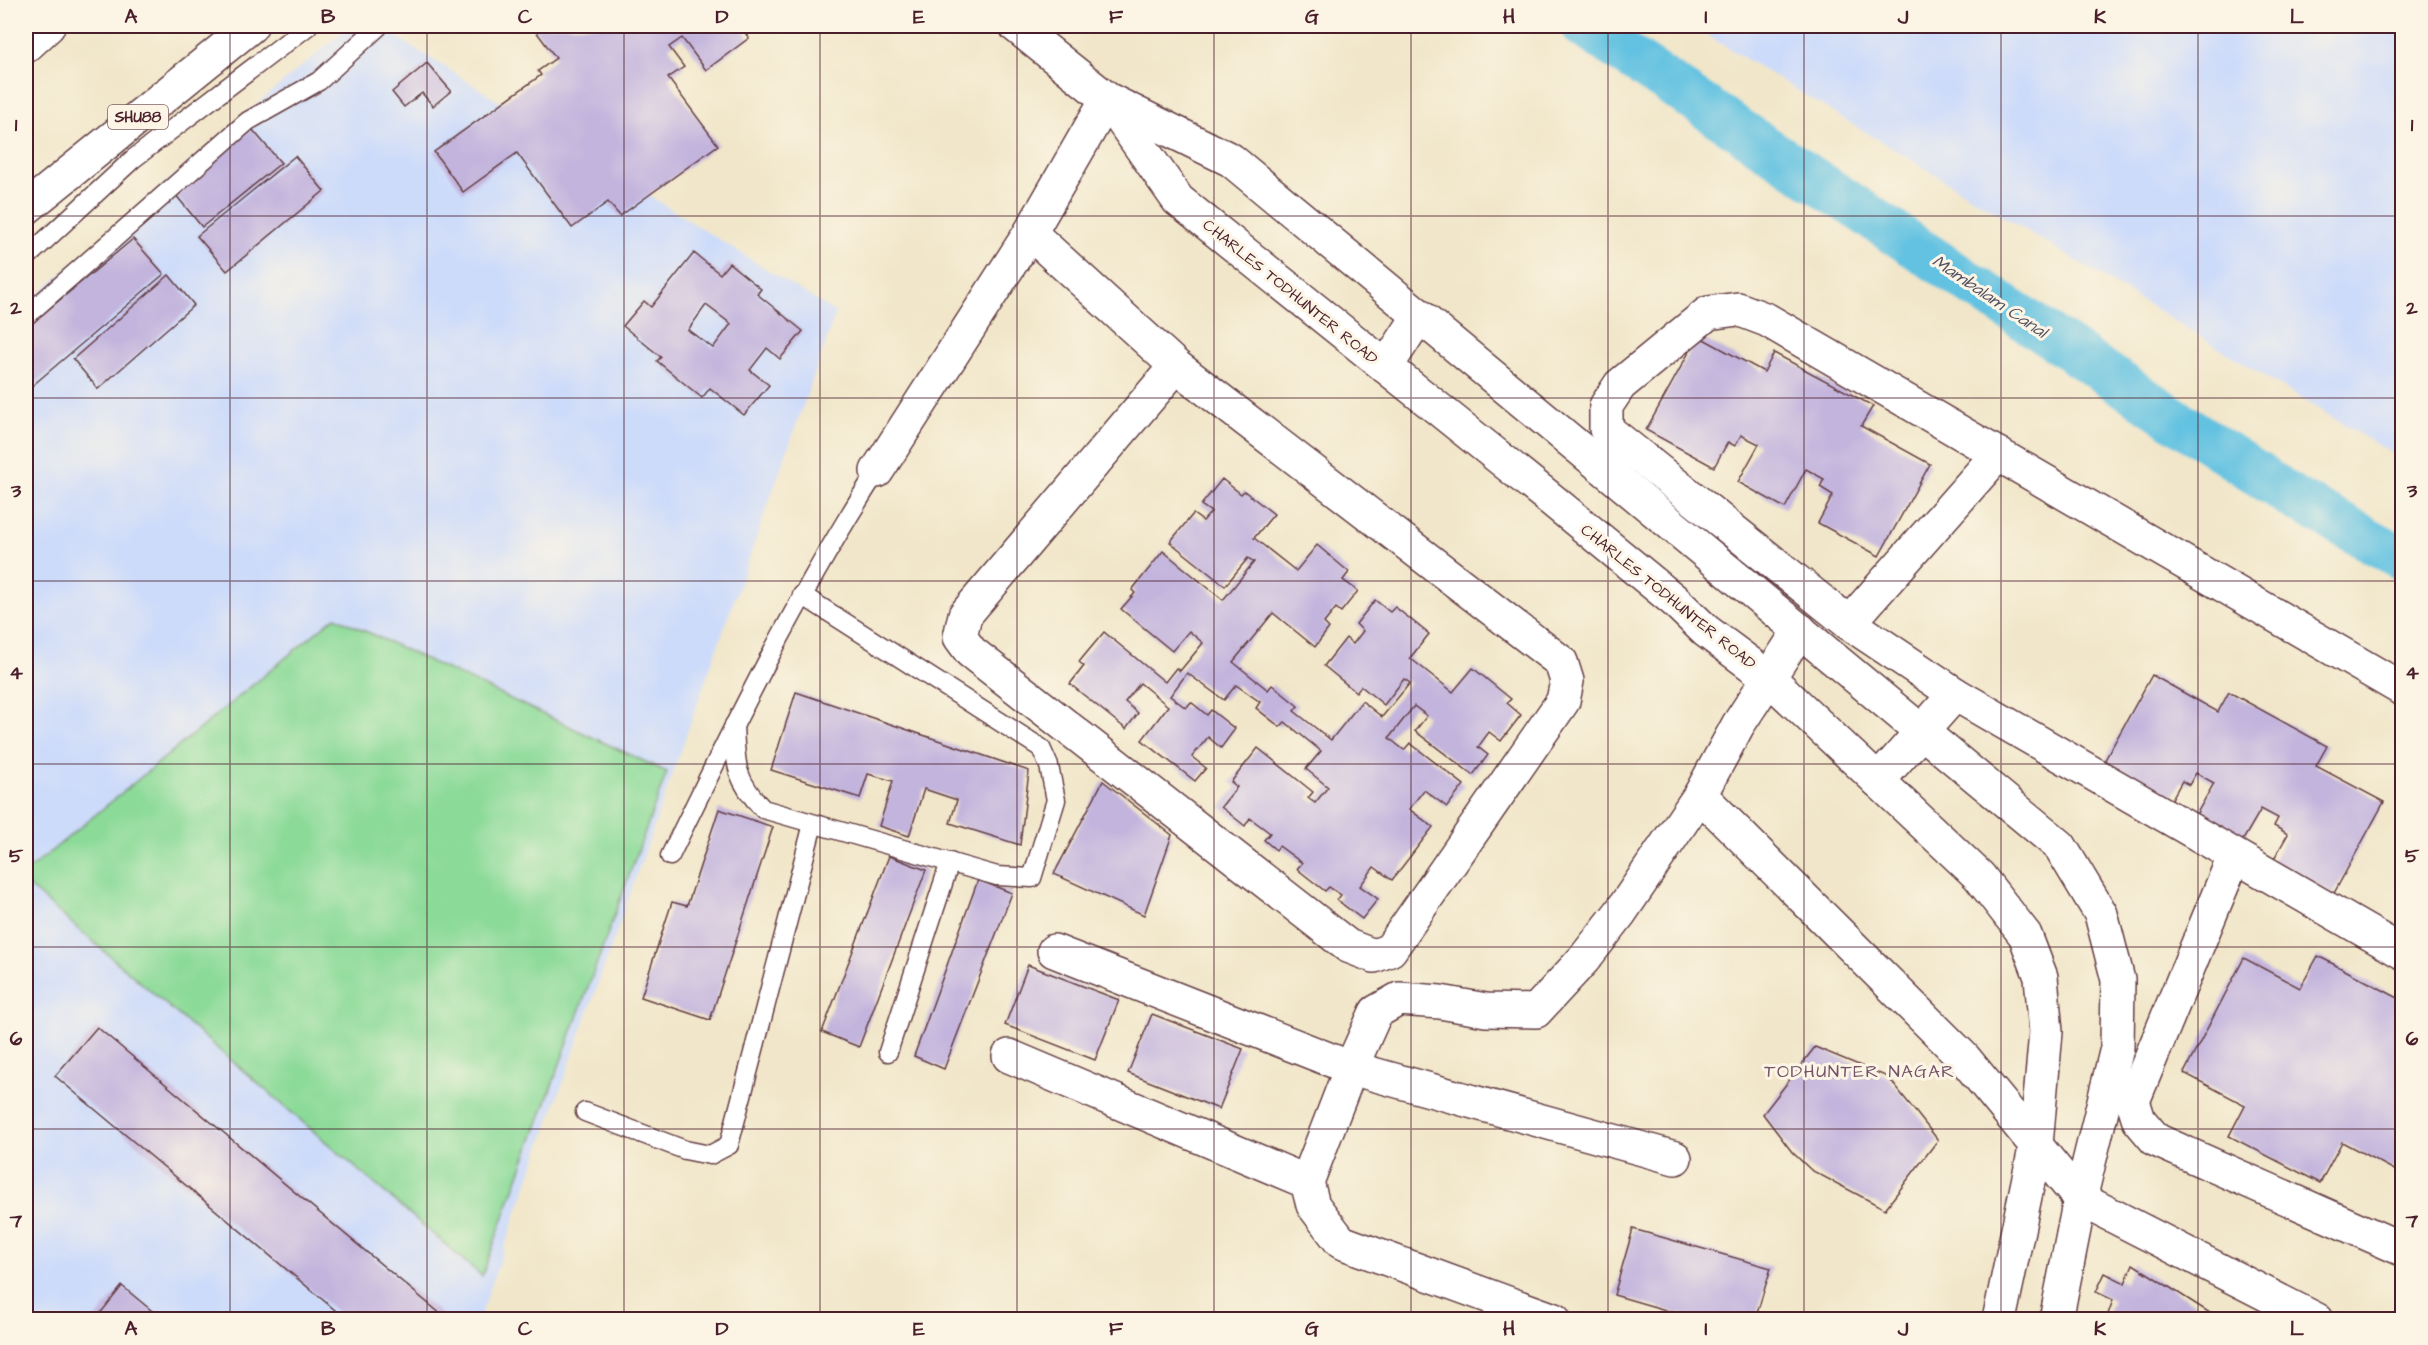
<svg xmlns="http://www.w3.org/2000/svg" width="2428" height="1345" viewBox="0 0 2428 1345" font-family="'Architects Daughter',sans-serif">
	<style>
		.built { fill: #cddbfa }
		.grass { fill: #8bda98; stroke: #6a7c62; stroke-width: 1.5 }
		.lines { fill: none; stroke-linecap: round; stroke-linejoin: round }
		.canal { stroke: #63c2e1; stroke-width: 44 }
		.building { fill: #c3b4dd; fill-rule: evenodd }
		.service-casing { stroke: #633d43; stroke-width: 21 }
		.minor-casing { stroke: #633d43; stroke-width: 36 }
		.primary-casing { stroke: #633d43; stroke-width: 36 }
		.service { stroke: #fff; stroke-width: 18 }
		.minor { stroke: #fff; stroke-width: 33 }
		.primary { stroke: #fff; stroke-width: 33 }
		.grid { fill: none; stroke: #4a1f2b; stroke-width: 1.5; stroke-opacity: 0.55 }
		.labels { text-anchor: middle; stroke-width: 6; stroke-linejoin: round; paint-order: stroke }
		.shield { fill: #fcf5e5; stroke: #7f5f63; stroke-width: 1.5 }
		.shield-label { font-size: 15px; font-weight: bold; fill: #4a1f2b }
		.street-label { font-size: 16px; fill: #4a1f2b; stroke: #fcf5e5 }
		.water-label { font-size: 18px; font-style: italic; fill: #525062; stroke: #fcf5e5 }
		.neighbourhood-label { font-size: 18px; letter-spacing: 1.5px; fill: #745369; stroke: #fcf5e5 }
		.neatline { fill: none; stroke: #4a1f2b; stroke-width: 2 }
		.grid-label { font-size: 20px; text-anchor: middle; font-weight: bold; fill: #4a1f2b }
	</style>
	<rect width="100%" height="100%" fill="#fcf5e5"/>
	<filter id="ink" filterUnits="userSpaceOnUse"><feTurbulence type="fractalNoise" baseFrequency=".0167" numOctaves="2"/><feDisplacementMap in="SourceGraphic" scale="12" xChannelSelector="R" yChannelSelector="G"/><feConvolveMatrix kernelMatrix="1 2 1 2 8 2 1 2 1" color-interpolation-filters="sRGB"/></filter>
	<filter id="wash" filterUnits="userSpaceOnUse"><feTurbulence type="fractalNoise" baseFrequency=".008" numOctaves="4" result="noise"/><feDisplacementMap in="SourceGraphic" scale="24" xChannelSelector="R" yChannelSelector="G"/><feGaussianBlur stdDeviation="1.35" result="paint"/><feColorMatrix in="noise" values="0 0 0 0 0 0 0 0 0 0 0 0 0 0 0 0 0 1.4 0 .05"/><feComposite in="paint" operator="in"/></filter>
	<g filter="url(#wash)">
		<rect width="100%" height="100%" fill="#f1e6c9"/>
		<g class="built">
			<path d="M350 26H379L836 313 479 1319H26V305L252 108Z"/>
			<path d="M1692 26H2402V460Z"/>
		</g>
		<path class="grass" d="M335 617 667 772 482 1276 26 884V872Z"/>
		<g class="lines">
			<path class="canal" d="M1583 26 2292 497 2402 558"/>
		</g>
		<g id="blocks">
			<g class="building">
				<path d="M532 26H740L749 38 706 70 682 38 669 47 684 67 668 78 718 145 620 216 608 202 572 228 517 153 463 192 434 152 541 75 538 71 556 58Z"/>
				<path d="M427 63 451 91 433 106 422 93 404 107 392 92Z"/>
				<path d="M252 129 281 163 202 227 175 194Z"/>
				<path d="M295 156 324 191 227 271 197 236Z"/>
				<path d="M133 239 164 274 26 391V328Z"/>
				<path d="M694 253 720 274 729 263 761 289 757 294 803 331 780 359 767 348 750 370 769 385 744 415 710 388 702 398 657 361 661 357 623 326 644 301 651 307ZM706 305 731 324 713 348 688 330Z"/>
				<path d="M169 275 194 305 98 389 73 359Z"/>
				<path d="M1698 336 1764 372 1774 353 1873 406 1861 426 1930 464 1879 556 1818 523 1833 495 1820 487 1824 479 1806 469 1785 508 1738 482 1759 444 1741 435 1735 446 1728 442 1714 467 1646 430Z"/>
				<path d="M1222 479 1241 494 1244 491 1274 514 1254 538 1296 571 1317 545 1349 572 1343 580 1358 591 1341 612 1336 608 1324 623 1329 628 1315 647 1273 613 1233 662 1268 690 1272 685 1298 706 1294 711 1331 740 1362 701 1382 717 1410 683 1404 679 1384 705 1361 686 1356 692 1324 666 1346 638 1353 644 1363 631 1356 624 1375 600 1390 612 1395 607 1429 634 1410 658 1453 692 1473 668 1511 699 1507 703 1521 715 1501 741 1489 732 1478 747 1488 755 1473 775 1415 731 1427 716 1414 706 1389 738 1404 750 1410 743 1464 785 1447 807 1424 790 1409 809 1433 827 1392 880 1374 867 1360 886 1378 899 1362 919 1337 900 1341 895 1329 887 1325 891 1297 869 1302 863 1279 846 1276 850 1264 840 1270 833 1250 818 1245 826 1221 807 1237 787 1231 782 1258 748 1313 792 1308 798 1315 803 1328 787 1306 769 1321 751 1285 722 1280 727 1256 708 1260 702 1236 685 1224 700 1187 673 1170 696 1186 708 1191 702 1207 715 1211 710 1235 729 1221 748 1208 737 1192 757 1206 768 1195 781 1142 740 1168 706 1140 683 1125 702 1138 713 1126 729 1070 684 1084 666 1079 662 1104 632 1165 682 1176 668 1180 671 1203 643 1189 631 1172 651 1121 609 1135 593 1132 590 1163 551 1223 600 1254 562 1248 558 1225 586 1170 542 1193 514 1203 521 1211 512 1201 505Z"/>
				<path d="M2152 675 2218 712 2229 692 2327 746 2316 766 2384 802 2333 895 2272 862 2288 834 2274 826 2278 818 2261 809 2239 847 2192 822 2214 783 2196 773 2189 785 2182 781 2168 806 2100 769Z"/>
				<path d="M796 692 1029 771 1020 845 950 823 957 800 924 789 909 836 879 826 893 781 868 774 860 798 771 770Z"/>
				<path d="M1103 781 1172 835 1144 915 1054 874Z"/>
				<path d="M719 809 773 827 710 1020 641 997 672 902 687 906Z"/>
				<path d="M889 856 926 870 859 1047 822 1032Z"/>
				<path d="M978 880 1012 893 944 1069 914 1056Z"/>
				<path d="M2318 956 2402 1000V1174L2342 1142 2320 1183 2229 1136 2245 1105 2184 1073 2244 958 2300 988Z"/>
				<path d="M1028 965 1119 1000 1095 1060 1005 1025Z"/>
				<path d="M1152 1014 1243 1049 1219 1109 1128 1073Z"/>
				<path d="M97 1027 448 1320H347L55 1076Z"/>
				<path d="M1815 1047 1888 1077 1938 1140 1885 1209 1811 1170 1792 1152 1763 1114Z"/>
				<path d="M1633 1229 1771 1268 1755 1320H1700L1614 1295Z"/>
				<path d="M2133 1264 2221 1320H2106L2113 1300 2096 1292 2105 1273 2125 1283Z"/>
				<path d="M122 1286 163 1320H95Z"/>
			</g>
		</g>
	</g>
	<g filter="url(#ink)">
		<use href="#blocks" fill-opacity="0" stroke="#633d43" stroke-width="1.5"/>
		<g class="lines">
			<defs>
				<g id="service">
					<path d="M26 258 133 159 308 26"/>
					<path d="M26 316 248 121 319 81 379 26"/>
					<path d="M734 725C736 765 734 778 763 809L997 876 1032 878 1056 800 1049 766 1041 748 802 595"/>
					<path d="M670 856C734 724 798 594 877 471"/>
					<path d="M888 1052 950 862"/>
					<path d="M585 1112 685 1150 710 1155 729 1145 813 824"/>
				</g>
				<g id="minor">
					<path d="M1016 26 1107 99 1178 200 1547 496 1675 601 1706 631 1768 677 1979 876 2025 935 2041 977 2046 1032 2036 1144 1999 1320"/>
					<path d="M1111 101 1231 160 2060 846 2101 914 2118 980 2117 1048 2080 1199 2056 1320"/>
					<path d="M1030 233 1176 366 1561 662 1567 681 1563 701 1390 950 1374 956 1348 946 971 652 960 637 965 615 1176 366"/>
					<path d="M1386 367 1419 316"/>
					<path d="M877 471 1030 233 1107 99"/>
					<path d="M1849 623 1998 454"/>
					<path d="M1800 630 1738 725 1700 795 1964 1058 2080 1199 2317 1320"/>
					<path d="M1955 694 1849 623 1606 429V406L1620 385 1708 313 1738 309 1767 320 2402 689"/>
					<path d="M1878 781 1955 694 2402 952"/>
					<path d="M2234 857 2133 1101 2139 1120 2156 1140 2402 1249"/>
					<path d="M1054 951 1351 1068 1675 1158"/>
					<path d="M1009 1056 1307 1182"/>
					<path d="M1554 1320 1341 1242 1313 1205 1307 1182 1351 1068 1376 1012 1399 999 1440 1002 1486 1010 1536 1011 1584 959 1620 913 1700 795"/>
				</g>
				<g id="primary">
					<path d="M26 46 48 26"/>
					<path d="M26 208 251 26"/>
				</g>
			</defs>
			<use href="#service" class="service-casing"/>
			<use href="#minor" class="minor-casing"/>
			<use href="#primary" class="primary-casing"/>
			<use href="#service" class="service"/>
			<use href="#minor" class="minor"/>
			<use href="#primary" class="primary"/>
		</g>
	</g>
	<path class="grid" d="M230 26V1320M427 26V1320M624 26V1320M820 26V1320M1017 26V1320M1214 26V1320M1411 26V1320M1608 26V1320M1804 26V1320M2001 26V1320M2198 26V1320M26 216H2402M26 398H2402M26 581H2402M26 764H2402M26 947H2402M26 1129H2402"/>
	<g class="labels">
		<rect class="shield" x="108" y="105" width="60" height="24" rx="4.5"/>
		<g class="shield-label">
			<text x="138" y="122">SHU88</text>
		</g>
		<g class="street-label">
			<text transform="translate(1291 291) rotate(39)" y="6">CHARLES TODHUNTER ROAD</text>
			<text transform="translate(1669 596) rotate(39)" y="6">CHARLES TODHUNTER ROAD</text>
		</g>
		<g class="water-label">
			<text transform="translate(1990 296) rotate(34)" y="6">Mambalam Canal</text>
		</g>
		<g class="neighbourhood-label">
			<text x="1860" y="1077">TODHUNTER NAGAR</text>
		</g>
	</g>
	<rect width="2428" height="1345" fill="none" stroke="#fcf5e5" stroke-width="66"/>
	<rect x="33" y="33" width="2362" height="1279" class="neatline"/>
	<g class="grid-label">
		<text x="131" y="23">A</text>
		<text x="328" y="23">B</text>
		<text x="525" y="23">C</text>
		<text x="722" y="23">D</text>
		<text x="919" y="23">E</text>
		<text x="1116" y="23">F</text>
		<text x="1312" y="23">G</text>
		<text x="1509" y="23">H</text>
		<text x="1706" y="23">I</text>
		<text x="1903" y="23">J</text>
		<text x="2100" y="23">K</text>
		<text x="2297" y="23">L</text>
		<text x="16" y="131">1</text>
		<text x="2412" y="131">1</text>
		<text x="16" y="314">2</text>
		<text x="2412" y="314">2</text>
		<text x="16" y="497">3</text>
		<text x="2412" y="497">3</text>
		<text x="16" y="679">4</text>
		<text x="2412" y="679">4</text>
		<text x="16" y="862">5</text>
		<text x="2412" y="862">5</text>
		<text x="16" y="1045">6</text>
		<text x="2412" y="1045">6</text>
		<text x="16" y="1227">7</text>
		<text x="2412" y="1227">7</text>
		<text x="131" y="1335">A</text>
		<text x="328" y="1335">B</text>
		<text x="525" y="1335">C</text>
		<text x="722" y="1335">D</text>
		<text x="919" y="1335">E</text>
		<text x="1116" y="1335">F</text>
		<text x="1312" y="1335">G</text>
		<text x="1509" y="1335">H</text>
		<text x="1706" y="1335">I</text>
		<text x="1903" y="1335">J</text>
		<text x="2100" y="1335">K</text>
		<text x="2297" y="1335">L</text>
	</g>
</svg>
